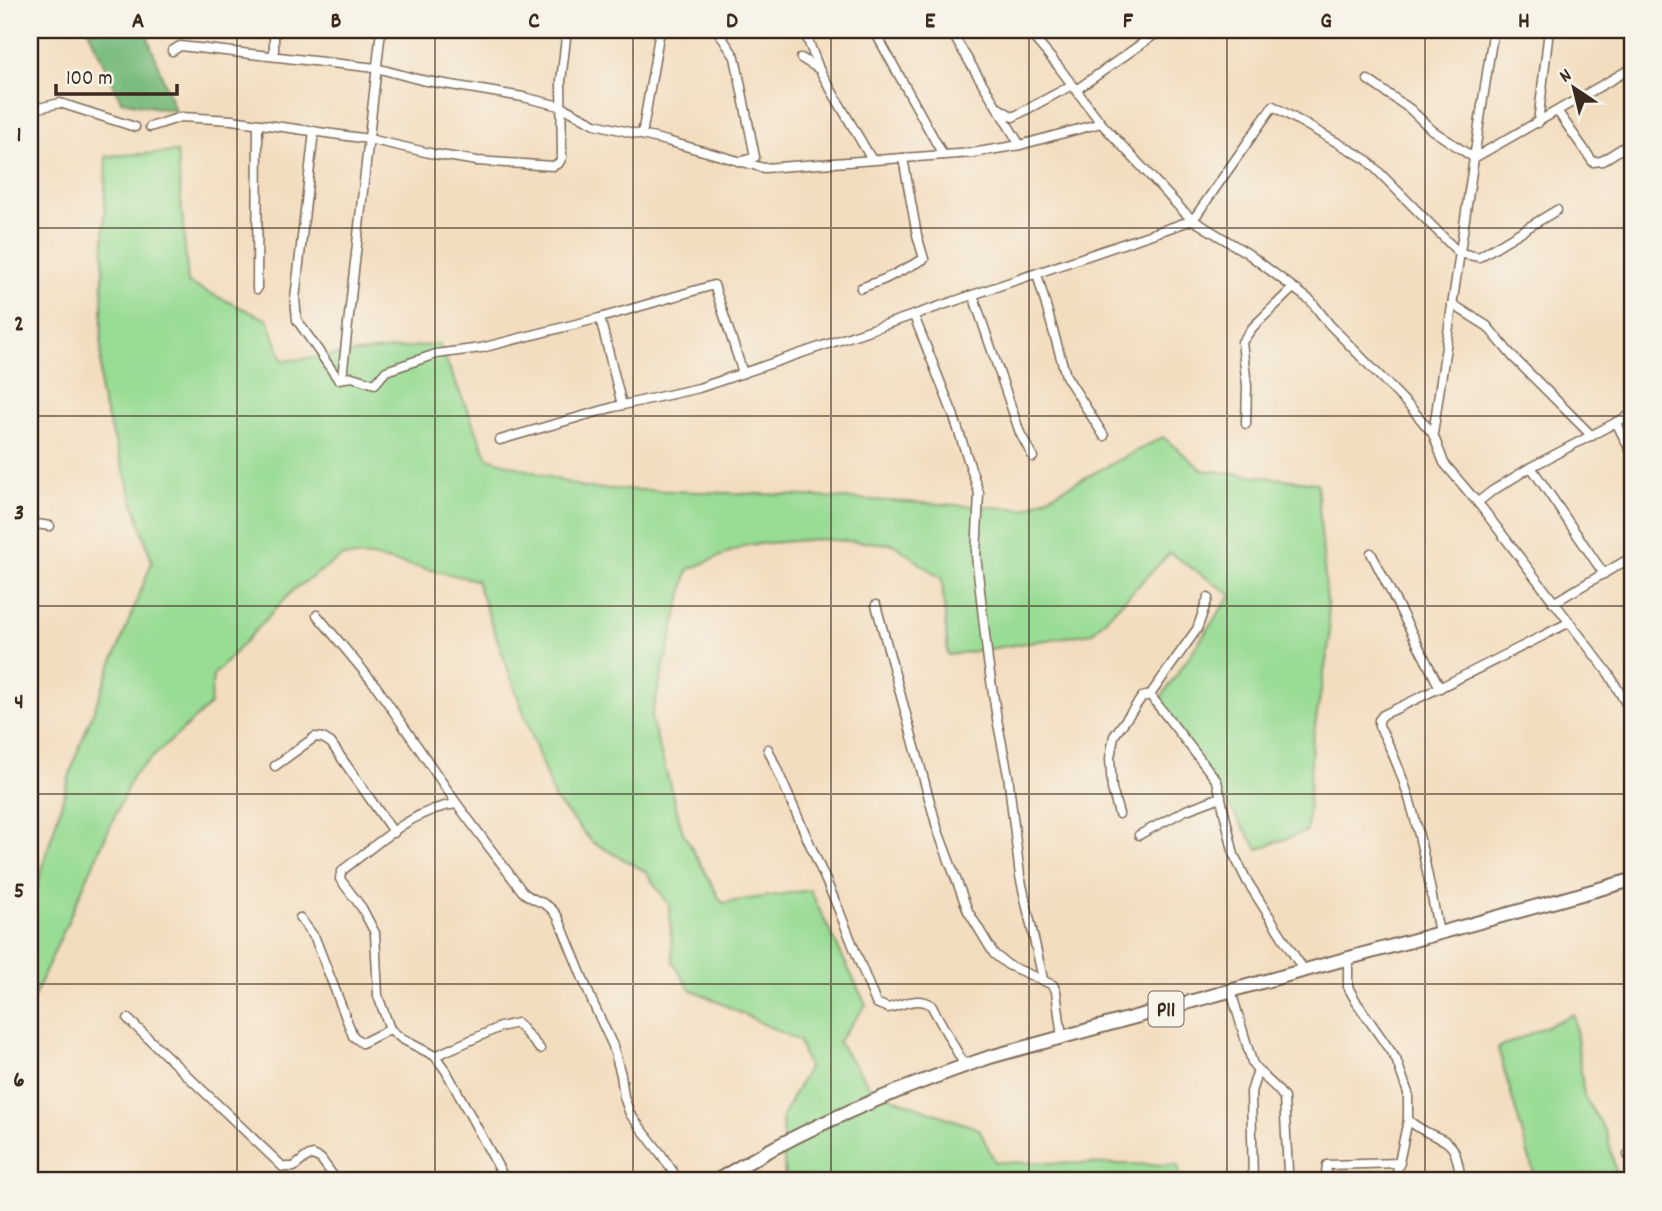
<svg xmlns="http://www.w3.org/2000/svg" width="1662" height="1211" viewBox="0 0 1662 1211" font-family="Dekko,sans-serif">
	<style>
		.green { fill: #99dc94; stroke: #6a8359; stroke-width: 2 }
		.forest { fill: #7abc7e; stroke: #5a734e; stroke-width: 2 }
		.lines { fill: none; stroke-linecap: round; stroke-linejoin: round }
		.street-casing { stroke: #7b6956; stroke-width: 11 }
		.primary-casing { stroke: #7b6956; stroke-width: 16 }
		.street { stroke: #fff; stroke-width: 8 }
		.primary { stroke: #fff; stroke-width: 12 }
		.grid { fill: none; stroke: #3b2a1e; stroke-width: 2; stroke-opacity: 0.55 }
		.labels { text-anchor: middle; stroke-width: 5; stroke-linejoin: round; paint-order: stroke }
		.shield { fill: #f7f3e8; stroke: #73665b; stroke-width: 2 }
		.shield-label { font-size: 21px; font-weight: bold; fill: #3b2a1e }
		.neatline { fill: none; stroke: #3b2a1e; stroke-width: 2.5 }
		.grid-label { font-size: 23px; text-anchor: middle; font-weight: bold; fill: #3b2a1e }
	</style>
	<rect width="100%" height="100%" fill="#f7f3e8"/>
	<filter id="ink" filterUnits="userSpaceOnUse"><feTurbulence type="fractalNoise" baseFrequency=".0143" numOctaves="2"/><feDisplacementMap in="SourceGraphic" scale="14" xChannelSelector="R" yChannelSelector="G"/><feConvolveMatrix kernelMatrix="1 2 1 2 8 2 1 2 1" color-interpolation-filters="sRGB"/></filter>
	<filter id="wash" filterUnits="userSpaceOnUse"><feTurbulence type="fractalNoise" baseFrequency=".00686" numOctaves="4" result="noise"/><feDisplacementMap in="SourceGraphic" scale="28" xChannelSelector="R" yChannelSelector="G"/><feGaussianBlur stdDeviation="1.57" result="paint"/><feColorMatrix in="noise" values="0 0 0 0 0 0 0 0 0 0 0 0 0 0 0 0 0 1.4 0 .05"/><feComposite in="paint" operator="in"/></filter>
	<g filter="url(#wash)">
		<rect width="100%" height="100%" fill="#f3ddbf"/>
		<g class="green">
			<path d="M177 152 188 283 268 320 283 361 439 344 488 458 585 488 785 495 1025 509 1163 437 1203 470 1317 483 1330 638 1312 743 1307 831 1258 849 1158 702 1231 595 1170 553 1092 633 948 655 942 579 893 544 817 539 746 545 688 570 651 718 683 832 722 903 810 890 866 1005 838 1042 873 1091 979 1129 995 1162 1178 1165 1181 1181H785L782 1117 808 1068 799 1041 689 988 673 962 669 905 645 871 592 842 554 798 476 580 372 557 343 556 293 590 213 676 210 705 133 775 30 1006V910L75 758 152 562 100 393 106 156Z"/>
			<path d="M1574 1014 1584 1096 1607 1134 1618 1181H1536L1498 1048Z"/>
		</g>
		<path class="forest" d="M88 30H145L175 111 121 101Z"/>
	</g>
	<g filter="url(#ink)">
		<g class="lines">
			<defs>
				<g id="street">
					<path d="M717 30 735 57 755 157 740 162"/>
					<path d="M804 30 818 66"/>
					<path d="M874 30 943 155"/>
					<path d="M950 30 1020 145"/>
					<path d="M1027 30 1058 66 1101 123 1182 210 1193 220 1247 253 1311 301 1329 324 1412 409 1433 434 1444 463 1482 508 1609 674 1632 714"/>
					<path d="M172 51 180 46 198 48 376 68 421 80 523 97 560 106 595 124 667 141 764 168 972 153 1020 145 1101 123"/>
					<path d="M274 56V30"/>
					<path d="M801 58 819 69 872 160"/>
					<path d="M1368 80 1410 109 1432 130 1474 158 1493 34"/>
					<path d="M1076 90 1161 30"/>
					<path d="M1000 109 1013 117 1072 85"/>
					<path d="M30 110 60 103 135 127"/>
					<path d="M1558 112 1593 162 1602 161 1632 142"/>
					<path d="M1538 123 1549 30"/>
					<path d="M150 127 181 117 232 120 369 139 434 154 477 161 553 166 559 163 562 157 561 81 566 38 563 30"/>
					<path d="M314 131 295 299 297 320 338 379 352 377 375 384 386 371 436 354 481 348 600 318"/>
					<path d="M642 135 660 30"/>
					<path d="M1037 274 1066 376 1104 436"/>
					<path d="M861 288 885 279 924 259 917 235 903 158"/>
					<path d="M257 289 258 124"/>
					<path d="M973 295 1020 433 1033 457"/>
					<path d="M1452 304 1487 326 1513 357 1592 436"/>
					<path d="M914 316 953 414 979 493 976 555 988 661 997 719 1008 775 1020 876 1043 979"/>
					<path d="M342 378 381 30"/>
					<path d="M622 405 600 318 714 285 743 373"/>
					<path d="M1616 422 1632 454"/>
					<path d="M1246 424 1247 386 1242 342 1253 327 1293 288"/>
					<path d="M1433 434 1474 158 1632 68"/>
					<path d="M500 440 614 407 699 388 1193 220 1273 106 1366 159 1459 253 1479 257 1557 210"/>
					<path d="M1531 467 1604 574"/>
					<path d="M1478 502 1492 491 1531 467 1632 414"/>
					<path d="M30 523 50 526"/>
					<path d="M1371 553 1440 688"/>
					<path d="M1208 598 1197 629 1150 695 1217 781 1234 855 1247 881 1304 971"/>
					<path d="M1553 603 1632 557"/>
					<path d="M876 605 938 831 968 911 994 954 1008 965 1053 985 1056 991 1062 1038"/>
					<path d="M317 615 376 686 457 804 522 891C535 904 545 898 558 917L592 1001 613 1046 621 1075 624 1097 630 1114 661 1154 679 1181"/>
					<path d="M768 749 838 908 876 1003 888 1008C901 1005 918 996 931 1005L965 1066"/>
					<path d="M275 766 315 737 323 738 331 743 394 833"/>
					<path d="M457 804C414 808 378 844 344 869L341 873 340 879 362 908 375 933 378 996 390 1029 402 1039 435 1056 446 1071 506 1181"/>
					<path d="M1119 814 1112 789 1110 758 1114 736 1142 697 1150 695"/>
					<path d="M1139 835 1186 810 1221 797"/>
					<path d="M300 918 315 938 353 1036 362 1043 390 1029"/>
					<path d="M1439 933C1425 862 1414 789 1379 726V720L1383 715C1445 686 1507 654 1568 623"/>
					<path d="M1348 959V987L1357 1003 1396 1059 1408 1093V1120L1395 1181"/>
					<path d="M1231 991 1252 1062C1260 1077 1275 1083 1284 1098L1288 1171"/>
					<path d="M128 1019 283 1167H294L306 1157 313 1155 321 1159 337 1181"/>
					<path d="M435 1056 500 1027 517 1023 540 1049"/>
					<path d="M1408 1120C1444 1149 1454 1127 1461 1181"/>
					<path d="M1628 1155 1632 1153"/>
					<path d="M1253 1181 1251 1092 1257 1073"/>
					<path d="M1325 1181 1327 1165 1400 1163"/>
				</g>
				<path id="primary" d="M716 1181C802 1128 894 1090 990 1057L1632 880"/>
			</defs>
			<use href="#street" class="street-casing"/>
			<use href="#primary" class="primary-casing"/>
			<use href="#street" class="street"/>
			<use href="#primary" class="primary"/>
		</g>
	</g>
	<path class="grid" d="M237 30V1181M435 30V1181M633 30V1181M831 30V1181M1029 30V1181M1227 30V1181M1425 30V1181M30 228H1632M30 416H1632M30 606H1632M30 794H1632M30 984H1632"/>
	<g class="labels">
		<rect class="shield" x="1148.5" y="991.5" width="35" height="35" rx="5"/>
		<g class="shield-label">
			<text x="1166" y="1016">P11</text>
		</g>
	</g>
	<rect width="1662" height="1211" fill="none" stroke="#f7f3e8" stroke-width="77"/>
	<g transform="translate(1574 88) rotate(325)" stroke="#f7f3e8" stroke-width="5" paint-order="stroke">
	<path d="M0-5L12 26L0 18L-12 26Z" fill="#3b2a1e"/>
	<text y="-10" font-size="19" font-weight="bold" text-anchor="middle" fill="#3b2a1e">N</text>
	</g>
	<path d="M56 84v10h121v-10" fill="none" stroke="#3b2a1e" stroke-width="3.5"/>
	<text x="66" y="84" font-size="21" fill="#3b2a1e" stroke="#f7f3e8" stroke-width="5" paint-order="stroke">100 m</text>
	<rect x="38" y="38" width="1586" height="1134" class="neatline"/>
	<g class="grid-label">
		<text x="138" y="27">A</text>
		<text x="336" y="27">B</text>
		<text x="534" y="27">C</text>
		<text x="732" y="27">D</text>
		<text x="930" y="27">E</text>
		<text x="1128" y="27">F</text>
		<text x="1326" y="27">G</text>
		<text x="1524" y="27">H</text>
		<text x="19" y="141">1</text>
		<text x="19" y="330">2</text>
		<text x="19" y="519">3</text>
		<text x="19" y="708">4</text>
		<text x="19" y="897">5</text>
		<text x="19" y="1086">6</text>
	</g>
</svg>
